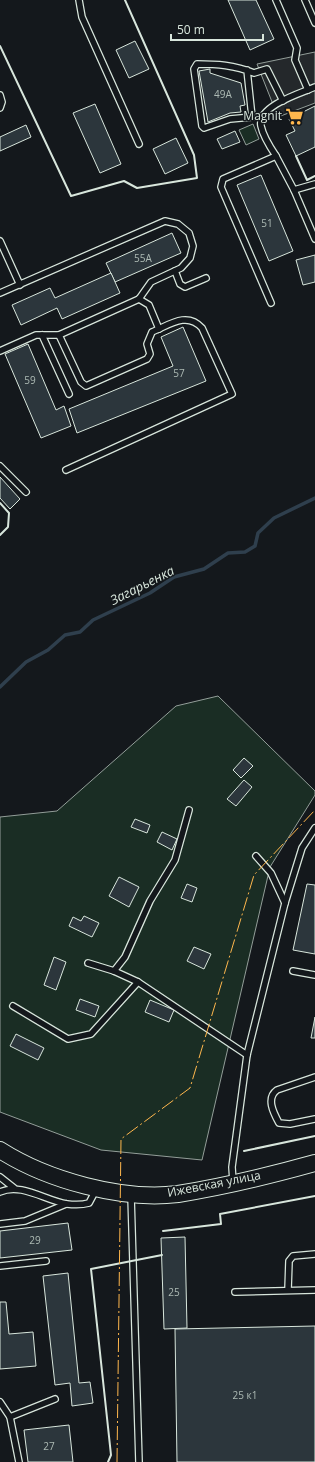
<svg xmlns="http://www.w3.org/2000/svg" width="315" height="1462" viewBox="0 0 315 1462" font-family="'Open Sans',sans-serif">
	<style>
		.green { fill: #1a2d24; stroke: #939e99 }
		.parking { fill: #24282b; stroke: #939e99 }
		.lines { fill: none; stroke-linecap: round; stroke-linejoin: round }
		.stream { stroke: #2f3f4d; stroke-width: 3.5 }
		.building { fill: #2c363c; stroke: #d8e6dc }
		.lane-casing { stroke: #d8e6dc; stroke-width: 8 }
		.secondary-casing { stroke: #d8e6dc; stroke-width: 18 }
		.lane { stroke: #14181c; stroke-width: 5.5 }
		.secondary { stroke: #14181c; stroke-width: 16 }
		.wall { stroke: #d8e6dc; stroke-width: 2 }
		.power { stroke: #ffb74d; stroke-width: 1; stroke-dasharray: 14 3 2 3; stroke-linecap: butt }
		.labels { text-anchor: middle; stroke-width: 3; stroke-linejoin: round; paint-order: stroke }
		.number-label { font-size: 10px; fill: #adbab4 }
		.poi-label { font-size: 12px; fill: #d8e6dc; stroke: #14181c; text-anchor: end }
		.street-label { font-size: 12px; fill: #d8e6dc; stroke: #14181c }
		.water-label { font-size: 13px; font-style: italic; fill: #d8e6dc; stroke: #14181c }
	</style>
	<rect width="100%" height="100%" fill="#14181c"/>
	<g class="green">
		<path d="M253 124 259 139 246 145 239 130Z"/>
		<path d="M218 696 315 791V795L270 867 202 1160 101 1150 0 1112V817L57 811 176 706Z"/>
	</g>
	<path class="parking" d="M315 52V103L278 117 257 64Z"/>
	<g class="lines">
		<path class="stream" d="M0 687 26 662 48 650 65 635 80 632 93 620 150 593 174 577 204 569 228 553 245 552 255 546 258 533 274 518 315 498"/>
	</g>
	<g class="building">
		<path d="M228 0H256L274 39 250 50Z"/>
		<path d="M135 41 149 69 129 78 116 50Z"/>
		<path d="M210 69V73L241 83 245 105 240 106 241 112 230 113 208 122 199 71Z"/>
		<path d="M95 104 121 164 100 173 73 113Z"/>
		<path d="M315 106V147L296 156 286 135 295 131 289 119Z"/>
		<path d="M26 125 31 137 0 151V137Z"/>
		<path d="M235 131 240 142 222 149 217 139Z"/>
		<path d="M176 138 188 163 165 174 153 149Z"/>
		<path d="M261 175 293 251 269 261 237 185Z"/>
		<path d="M172 233 181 253 115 282 106 263Z"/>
		<path d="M315 255V282L303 285 296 260Z"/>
		<path d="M111 273 120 293 62 319 57 308 21 325 12 305 50 288 55 298Z"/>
		<path d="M183 327 206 381 77 433 69 409 173 366 161 337Z"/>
		<path d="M28 344 56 410 64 406 71 426 41 438 5 354Z"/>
		<path d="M0 477 20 499 10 509 0 498Z"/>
		<path d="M244 758 253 766 241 778 233 770Z"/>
		<path d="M244 780 252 787 236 806 227 799Z"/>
		<path d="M135 819 150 825 147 833 131 827Z"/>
		<path d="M162 832 177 839 172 850 157 842Z"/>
		<path d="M119 877 139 887 129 907 109 896Z"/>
		<path d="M187 884 197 888 192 902 181 898Z"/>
		<path d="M307 884 315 885V954L293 950Z"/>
		<path d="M84 916 99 923 92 937 69 926 73 917 81 921Z"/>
		<path d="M194 947 211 954 204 969 187 961Z"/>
		<path d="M54 957 66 962 56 990 44 985Z"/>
		<path d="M80 999 99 1006 95 1017 76 1010Z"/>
		<path d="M150 1000 174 1010 169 1022 145 1012Z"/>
		<path d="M315 1017V1038H311Z"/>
		<path d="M16 1034 44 1048 38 1060 10 1046Z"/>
		<path d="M68 1223 72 1250 0 1258V1231Z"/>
		<path d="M185 1237 187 1328 164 1329 161 1238Z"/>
		<path d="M68 1273 79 1383 90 1382 93 1403 72 1406 70 1383 55 1385 43 1276Z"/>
		<path d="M0 1302H6L9 1334 33 1332 36 1366 0 1369Z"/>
		<path d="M315 1326V1462H177L175 1329Z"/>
		<path d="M69 1425 73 1462H28L24 1430Z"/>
	</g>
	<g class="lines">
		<defs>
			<g id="lane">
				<path d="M79 0 82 17 139 144"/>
				<path d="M276 0 297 48 295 60 308 90"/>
				<path d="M305 0 315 23"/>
				<path d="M247 70 252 117 230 119 204 128 202 126 194 69 197 64C217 64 234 65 254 73L267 69 283 101"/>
				<path d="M0 95 2 102 0 108"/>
				<path d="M276 156 294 190 315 239"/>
				<path d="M294 190 315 184"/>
				<path d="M0 241 20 285"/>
				<path d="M175 271 180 284 185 287 206 278"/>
				<path d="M0 293 165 221 178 224 189 233 193 246 190 258 181 268 151 282 139 299 59 335H36L0 351"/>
				<path d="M139 299 149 305 159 329"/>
				<path d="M271 303 221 187 223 179 276 156C270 147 263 136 261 126 257 106 301 93 315 87"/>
				<path d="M42 335 69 394"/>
				<path d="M59 335 81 382 86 386 147 359 150 354 147 344 152 332C169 325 187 311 202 328L232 394 66 470"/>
				<path d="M0 466 26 492"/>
				<path d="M256 856 271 873 285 903"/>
				<path d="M88 963 114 971 138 982 247 1055"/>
				<path d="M114 971 125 957 150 901 175 860 189 810"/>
				<path d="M293 971 315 975"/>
				<path d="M13 1006 68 1039 91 1034 138 982"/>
				<path d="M315 1077 277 1090C266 1098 273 1112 279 1123L290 1124 315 1119"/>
				<path d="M0 1177 14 1188"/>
				<path d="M233 1182 232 1167 247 1055 285 903 302 848 315 828"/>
				<path d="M0 1192C21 1182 46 1201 67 1204 75 1205 82 1205 89 1203L96 1190"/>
				<path d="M131 1196 139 1462"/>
				<path d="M0 1224 25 1221 66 1204"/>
				<path d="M0 1266 46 1261"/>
				<path d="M288 1290 289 1261 293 1256 315 1254"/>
				<path d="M235 1292 315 1290"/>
				<path d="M0 1402 10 1417 19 1462"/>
				<path d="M10 1417 55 1399"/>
			</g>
			<path id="secondary" d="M0 1150C47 1180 122 1201 178 1194 222 1187 272 1175 315 1163"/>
		</defs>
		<use href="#lane" class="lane-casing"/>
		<use href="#secondary" class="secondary-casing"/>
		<use href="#lane" class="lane"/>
		<use href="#secondary" class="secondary"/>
		<g class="wall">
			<path d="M0 46 71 196 124 181 137 188 197 178 194 155 125 0"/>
			<path d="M296 156 307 180 315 176"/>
			<path d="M0 503 9 513 8 527 0 535"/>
			<path d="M244 1151 315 1136"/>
			<path d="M163 1231 221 1224 220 1214 315 1196"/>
			<path d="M108 1462 111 1455 91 1269 162 1255"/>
		</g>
		<path class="power" d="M117 1462 121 1139 190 1088 254 875 315 810"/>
	</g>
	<defs>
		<symbol id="supermarket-bare" viewBox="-9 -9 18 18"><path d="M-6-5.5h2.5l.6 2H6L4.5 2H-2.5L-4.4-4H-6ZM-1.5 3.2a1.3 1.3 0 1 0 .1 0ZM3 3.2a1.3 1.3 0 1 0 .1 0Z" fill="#ffb74d" stroke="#14181c" stroke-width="2.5" paint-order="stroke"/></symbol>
	</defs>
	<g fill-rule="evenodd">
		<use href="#supermarket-bare" x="282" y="104" width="25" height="25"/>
	</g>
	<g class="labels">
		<g class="number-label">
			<text x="223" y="98">49А</text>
			<text x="267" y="227">51</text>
			<text x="143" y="262">55А</text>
			<text x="179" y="377">57</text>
			<text x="30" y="384">59</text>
			<text x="35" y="1244">29</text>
			<text x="174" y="1296">25</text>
			<text x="245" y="1399">25 к1</text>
			<text x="49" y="1450">27</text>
		</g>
		<g class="poi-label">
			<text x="282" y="120">Magnit</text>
		</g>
		<g class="street-label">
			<text transform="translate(214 1184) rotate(-11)" y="4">Ижевская улица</text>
		</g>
		<g class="water-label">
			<text transform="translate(142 585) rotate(-27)" y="5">Загарьенка</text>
		</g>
	</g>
	<path d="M171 34v6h92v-6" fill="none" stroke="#d8e6dc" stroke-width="2"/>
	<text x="177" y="34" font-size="12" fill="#d8e6dc" stroke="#14181c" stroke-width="3" paint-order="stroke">50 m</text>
</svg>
